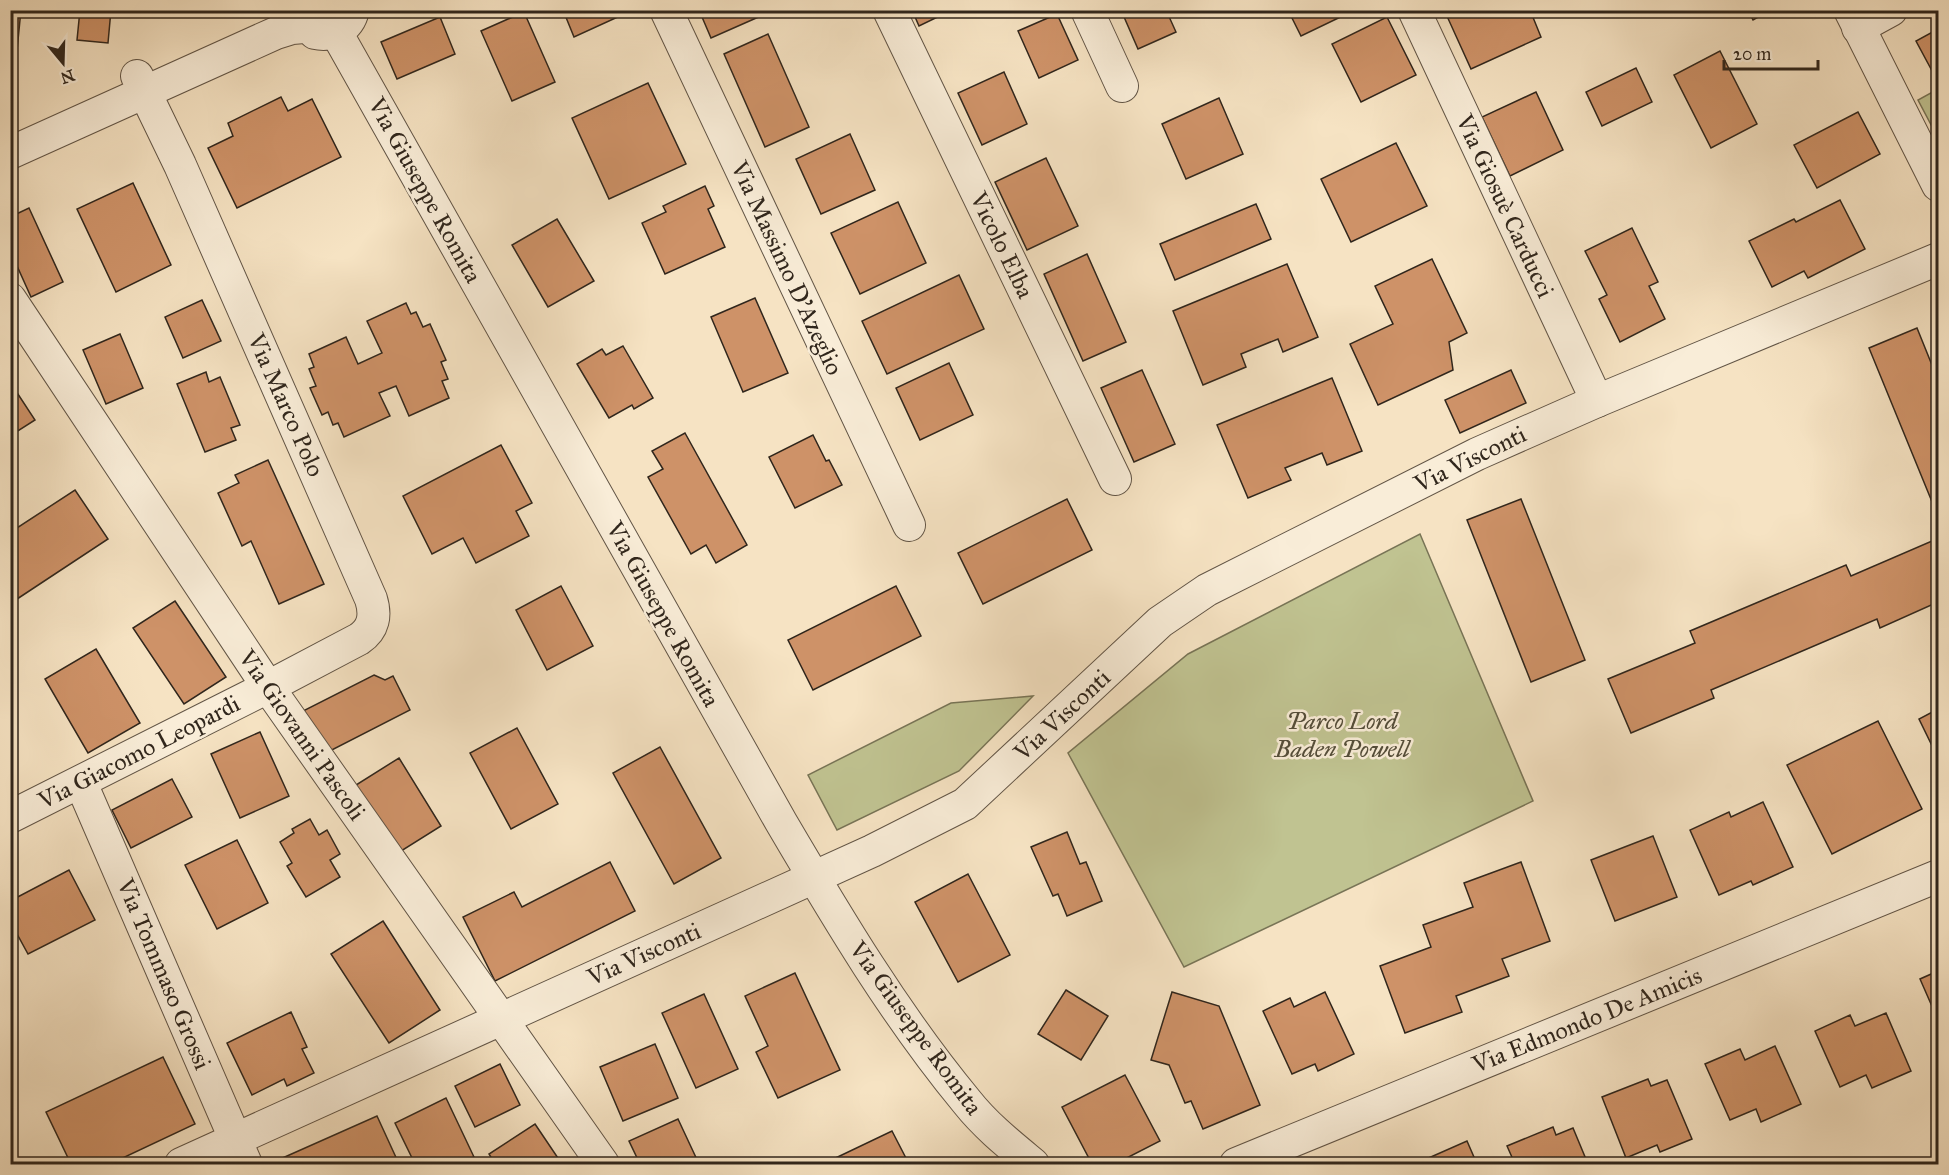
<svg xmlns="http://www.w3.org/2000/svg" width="1949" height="1175" viewBox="0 0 1949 1175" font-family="'IM FELL Great Primer',serif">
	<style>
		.green { fill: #c0c391; stroke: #787456; stroke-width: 1.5 }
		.building { fill: #ce9268; stroke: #30261c; stroke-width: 1.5 }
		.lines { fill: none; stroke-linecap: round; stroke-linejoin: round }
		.minor-casing { stroke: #625546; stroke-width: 34 }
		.minor { stroke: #f9edd8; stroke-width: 32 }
		.labels { text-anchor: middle; stroke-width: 5; stroke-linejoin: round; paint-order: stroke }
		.street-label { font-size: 24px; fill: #30261c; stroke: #f9edd8 }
		.park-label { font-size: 24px; font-style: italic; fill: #544d39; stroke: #f9edd8 }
	</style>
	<rect width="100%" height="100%" fill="#f6e3c3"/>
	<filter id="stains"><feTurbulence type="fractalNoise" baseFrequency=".00333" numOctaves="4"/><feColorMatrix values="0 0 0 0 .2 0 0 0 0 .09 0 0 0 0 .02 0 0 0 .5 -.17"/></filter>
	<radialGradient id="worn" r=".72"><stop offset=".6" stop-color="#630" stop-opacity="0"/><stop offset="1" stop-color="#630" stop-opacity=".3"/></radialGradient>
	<g class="green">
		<path d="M1938 89V138L1918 100Z"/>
		<path d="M1420 534 1533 801 1184 967 1068 753 1188 654Z"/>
		<path d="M1033 696 959 771 837 830 808 775 951 703Z"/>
	</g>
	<g class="building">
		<path d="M10 10H21L13 90 10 89Z"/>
		<path d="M80 10H111L108 43 77 40Z"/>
		<path d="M563 10H633L574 37Z"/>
		<path d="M699 10H761L763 15 711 38Z"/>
		<path d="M912 10H952L919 26Z"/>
		<path d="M1121 10H1166L1176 32 1138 49Z"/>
		<path d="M1288 10H1355L1301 36Z"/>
		<path d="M1455 10H1513L1514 13 1520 10H1530L1541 37 1471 69 1446 14Z"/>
		<path d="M1748 10H1771L1753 20Z"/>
		<path d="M524 12 555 82 512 101 481 31Z"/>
		<path d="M1057 14 1078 60 1039 78 1018 31Z"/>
		<path d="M440 17 455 54 397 79 381 42Z"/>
		<path d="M1387 17 1416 75 1361 102 1332 44Z"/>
		<path d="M1938 29V82L1916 41Z"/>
		<path d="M768 34 809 127 765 147 724 54Z"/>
		<path d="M1720 51 1757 124 1711 148 1674 75Z"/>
		<path d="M1636 68 1652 102 1602 126 1586 92Z"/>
		<path d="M1004 72 1027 124 982 145 958 93Z"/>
		<path d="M648 83 686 164 609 199 572 118Z"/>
		<path d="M1536 92 1563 150 1510 176 1482 117Z"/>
		<path d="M281 97 288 111 312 99 341 157 237 208 208 148 233 136 228 123Z"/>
		<path d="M1219 98 1243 154 1186 179 1162 124Z"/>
		<path d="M1858 112 1880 154 1817 188 1794 145Z"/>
		<path d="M850 134 875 190 821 214 796 159Z"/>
		<path d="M1396 143 1427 206 1351 242 1321 179Z"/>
		<path d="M1046 158 1078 226 1027 250 995 182Z"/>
		<path d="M133 183 171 265 116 292 77 209Z"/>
		<path d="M705 186 714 206 708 209 725 247 665 274 642 223 666 212 663 206Z"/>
		<path d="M1840 200 1865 249 1808 278 1804 271 1772 287 1749 241 1794 219 1796 222Z"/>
		<path d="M898 202 926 263 860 294 831 233Z"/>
		<path d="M1256 204 1271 239 1175 280 1160 244Z"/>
		<path d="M29 208 63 282 31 297 17 266 10 268V217Z"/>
		<path d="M557 219 594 281 548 307 512 245Z"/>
		<path d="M1632 228 1658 282 1649 286 1665 319 1620 342 1599 299 1607 295 1585 251Z"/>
		<path d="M1087 254 1126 342 1083 361 1044 274Z"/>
		<path d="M1432 259 1467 333 1449 342 1453 370 1378 405 1350 344 1393 324 1375 286Z"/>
		<path d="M1287 264 1318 337 1283 352 1278 339 1241 354 1246 367 1203 385 1173 311Z"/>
		<path d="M959 275 984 329 887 374 862 321Z"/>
		<path d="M755 298 788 373 743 392 711 317Z"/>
		<path d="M202 300 221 341 183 358 165 317Z"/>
		<path d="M406 303 411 314 416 312 423 327 430 324 446 360 441 362 448 379 442 381 449 398 409 416 396 386 379 393 390 416 344 437 338 423 333 425 328 412 322 415 310 388 316 386 309 369 314 367 309 354 346 337 358 364 382 353 367 321Z"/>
		<path d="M1917 328 1938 380 1937 514 1869 348Z"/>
		<path d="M120 334 143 388 106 404 83 350Z"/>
		<path d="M623 346 653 398 634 409 632 405 609 418 577 364 602 349 606 355Z"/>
		<path d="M949 363 973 415 920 440 896 388Z"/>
		<path d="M1142 370 1175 444 1134 462 1101 388Z"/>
		<path d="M1511 370 1526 403 1460 433 1445 400Z"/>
		<path d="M206 372 209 382 220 377 240 425 231 428 236 440 205 452 177 384Z"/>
		<path d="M1332 378 1362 451 1327 465 1322 453 1285 468 1291 480 1248 498 1217 425Z"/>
		<path d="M10 382 35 420 10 436Z"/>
		<path d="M685 433 747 545 716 563 706 545 691 554 648 477 663 469 652 451Z"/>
		<path d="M813 435 826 461 829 460 842 485 795 508 769 457Z"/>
		<path d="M501 445 532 503 516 511 529 536 476 563 463 538 432 554 403 496Z"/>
		<path d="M268 460 324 584 279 604 251 541 242 546 218 493 239 483 235 475Z"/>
		<path d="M75 490 108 539 11 603 10 519 17 528Z"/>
		<path d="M1067 499 1092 550 983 604 958 553Z"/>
		<path d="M1521 499 1585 660 1531 682 1467 520Z"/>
		<path d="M1932 541 1938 556V602L1880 628 1877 619 1711 690 1714 698 1631 733 1608 679 1695 643 1690 631 1846 565 1851 576Z"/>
		<path d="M561 586 593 646 547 670 516 610Z"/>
		<path d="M896 586 921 636 813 690 788 640Z"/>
		<path d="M175 601 226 677 184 704 133 628Z"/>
		<path d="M96 649 140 723 88 753 45 679Z"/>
		<path d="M374 675 385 680 393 676 410 710 324 754 303 711Z"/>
		<path d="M1938 709V758L1919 719Z"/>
		<path d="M1878 721 1922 809 1832 854 1787 765Z"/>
		<path d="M517 728 558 804 511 829 470 753Z"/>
		<path d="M260 732 289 796 240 818 211 754Z"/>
		<path d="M660 747 721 858 674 884 613 773Z"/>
		<path d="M399 758 441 826 398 853 356 785Z"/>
		<path d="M172 779 192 817 131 848 112 810Z"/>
		<path d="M1763 802 1793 867 1753 885 1751 881 1719 895 1690 830 1729 812 1731 817Z"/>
		<path d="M310 819 319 835 327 830 340 854 330 860 340 877 306 897 287 866 292 863 280 842 294 833 292 829Z"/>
		<path d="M1067 832 1080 864 1086 862 1102 901 1067 916 1058 894 1053 896 1031 847Z"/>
		<path d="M1653 836 1677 897 1615 921 1591 860Z"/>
		<path d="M237 840 268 903 217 929 185 865Z"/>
		<path d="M610 862 635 911 495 981 463 917 514 892 522 907Z"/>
		<path d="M1521 862 1550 941 1502 959 1509 976 1456 996 1462 1012 1405 1033 1380 966 1431 947 1423 925 1473 907 1464 883Z"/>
		<path d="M69 870 95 920 28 954 10 921V901Z"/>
		<path d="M968 874 1010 955 958 982 915 902Z"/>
		<path d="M383 921 440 1010 389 1043 331 954Z"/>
		<path d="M1938 971V1020L1920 979Z"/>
		<path d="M795 973 840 1070 778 1098 756 1052 768 1046 745 996Z"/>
		<path d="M1066 990 1108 1016 1081 1060 1038 1034Z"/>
		<path d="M1172 992 1219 1006 1260 1105 1203 1129 1191 1101 1185 1103 1169 1065 1151 1060Z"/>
		<path d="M1325 992 1354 1054 1318 1071 1315 1064 1292 1074 1263 1011 1290 998 1294 1007Z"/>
		<path d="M704 994 738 1069 696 1088 662 1013Z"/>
		<path d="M291 1012 307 1047 302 1049 314 1073 287 1086 284 1079 252 1095 227 1043Z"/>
		<path d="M1886 1013 1911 1071 1872 1088 1866 1075 1840 1087 1815 1031 1850 1015 1855 1026Z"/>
		<path d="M655 1044 678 1098 623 1121 600 1067Z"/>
		<path d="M1775 1046 1801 1104 1761 1122 1756 1109 1730 1120 1705 1064 1740 1049 1745 1060Z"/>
		<path d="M163 1057 195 1124 110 1164H71L46 1112Z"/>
		<path d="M500 1064 520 1105 475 1127 455 1086Z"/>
		<path d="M1125 1075 1160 1141 1115 1164H1092L1062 1107Z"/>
		<path d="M1648 1079 1651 1086 1667 1080 1692 1139 1660 1152 1657 1145 1626 1158 1602 1097Z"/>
		<path d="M446 1098 474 1157 457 1164H415L395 1123Z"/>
		<path d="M377 1116 399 1164H269Z"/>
		<path d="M678 1119 699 1164H640L629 1141Z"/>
		<path d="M535 1124 562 1164H495L489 1154Z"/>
		<path d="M1553 1127 1556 1135 1573 1128 1588 1164H1515L1507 1146Z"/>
		<path d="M892 1131 909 1164H823Z"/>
		<path d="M1467 1141 1477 1164H1415Z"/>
	</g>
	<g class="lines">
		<defs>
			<g id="minor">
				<path d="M666 10 909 525"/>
				<path d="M889 10 1115 479"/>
				<path d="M1087 10 1122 86"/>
				<path d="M1414 10 1597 401"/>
				<path d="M1850 10 1938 185"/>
				<path d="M1858 28 1891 10"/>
				<path d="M336 32 781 822C838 919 895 1015 967 1102 986 1126 1010 1145 1033 1164"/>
				<path d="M315 33C332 37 349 28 353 10"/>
				<path d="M10 153 276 33 292 28 304 27"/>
				<path d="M10 299 268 687 603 1164"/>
				<path d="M81 783 246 1164"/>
				<path d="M10 817 268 687 359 639C374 629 376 615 371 599L180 165 137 76"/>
				<path d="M181 1164 872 851 965 804 1160 622 1207 590 1477 454 1597 401 1938 259"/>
				<path d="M1236 1164 1938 876"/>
			</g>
		</defs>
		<use href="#minor" class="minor-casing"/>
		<use href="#minor" class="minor"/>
	</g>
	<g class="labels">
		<g class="street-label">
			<text transform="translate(425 190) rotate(61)" y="8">Via Giuseppe Romita</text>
			<text transform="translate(1505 206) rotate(65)" y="8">Via Giosuè Carducci</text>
			<text transform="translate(1002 245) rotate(64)" y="8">Vicolo Elba</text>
			<text transform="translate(787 268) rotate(65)" y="8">Via Massimo D'Azeglio</text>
			<text transform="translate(286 405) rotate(66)" y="8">Via Marco Polo</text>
			<text transform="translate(1470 459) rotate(-26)" y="8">Via Visconti</text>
			<text transform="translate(663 614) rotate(61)" y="8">Via Giuseppe Romita</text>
			<text transform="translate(1062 715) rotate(-43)" y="8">Via Visconti</text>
			<text transform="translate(302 735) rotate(55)" y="8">Via Giovanni Pascoli</text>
			<text transform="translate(139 752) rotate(-27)" y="8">Via Giacomo Leopardi</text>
			<text transform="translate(644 954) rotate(-24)" y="8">Via Visconti</text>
			<text transform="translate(164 974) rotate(67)" y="8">Via Tommaso Grossi</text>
			<text transform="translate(1587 1020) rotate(-22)" y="8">Via Edmondo De Amicis</text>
			<text transform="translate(916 1028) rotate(54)" y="8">Via Giuseppe Romita</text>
		</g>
		<g class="park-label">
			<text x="1342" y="729">Parco Lord<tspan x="1342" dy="28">Baden Powell</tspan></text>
		</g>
	</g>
	<rect width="1949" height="1175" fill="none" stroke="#f6e3c3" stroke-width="36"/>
	<rect x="12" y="12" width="1925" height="1151" fill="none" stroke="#30261c" stroke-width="3"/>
	<rect x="18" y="18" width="1913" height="1139" fill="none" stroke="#30261c" stroke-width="1.5"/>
	<g transform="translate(63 63) rotate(161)" stroke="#f9edd8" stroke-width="4.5" paint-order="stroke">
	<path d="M0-4.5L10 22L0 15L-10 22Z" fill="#30261c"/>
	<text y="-9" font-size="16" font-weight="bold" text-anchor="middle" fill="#30261c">N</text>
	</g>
	<path d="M1724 60v9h94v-9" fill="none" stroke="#30261c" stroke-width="3"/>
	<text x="1733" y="60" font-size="18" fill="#30261c" stroke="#f9edd8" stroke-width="4.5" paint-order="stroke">20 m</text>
	<rect width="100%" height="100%" filter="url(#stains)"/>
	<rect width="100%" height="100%" fill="url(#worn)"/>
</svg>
